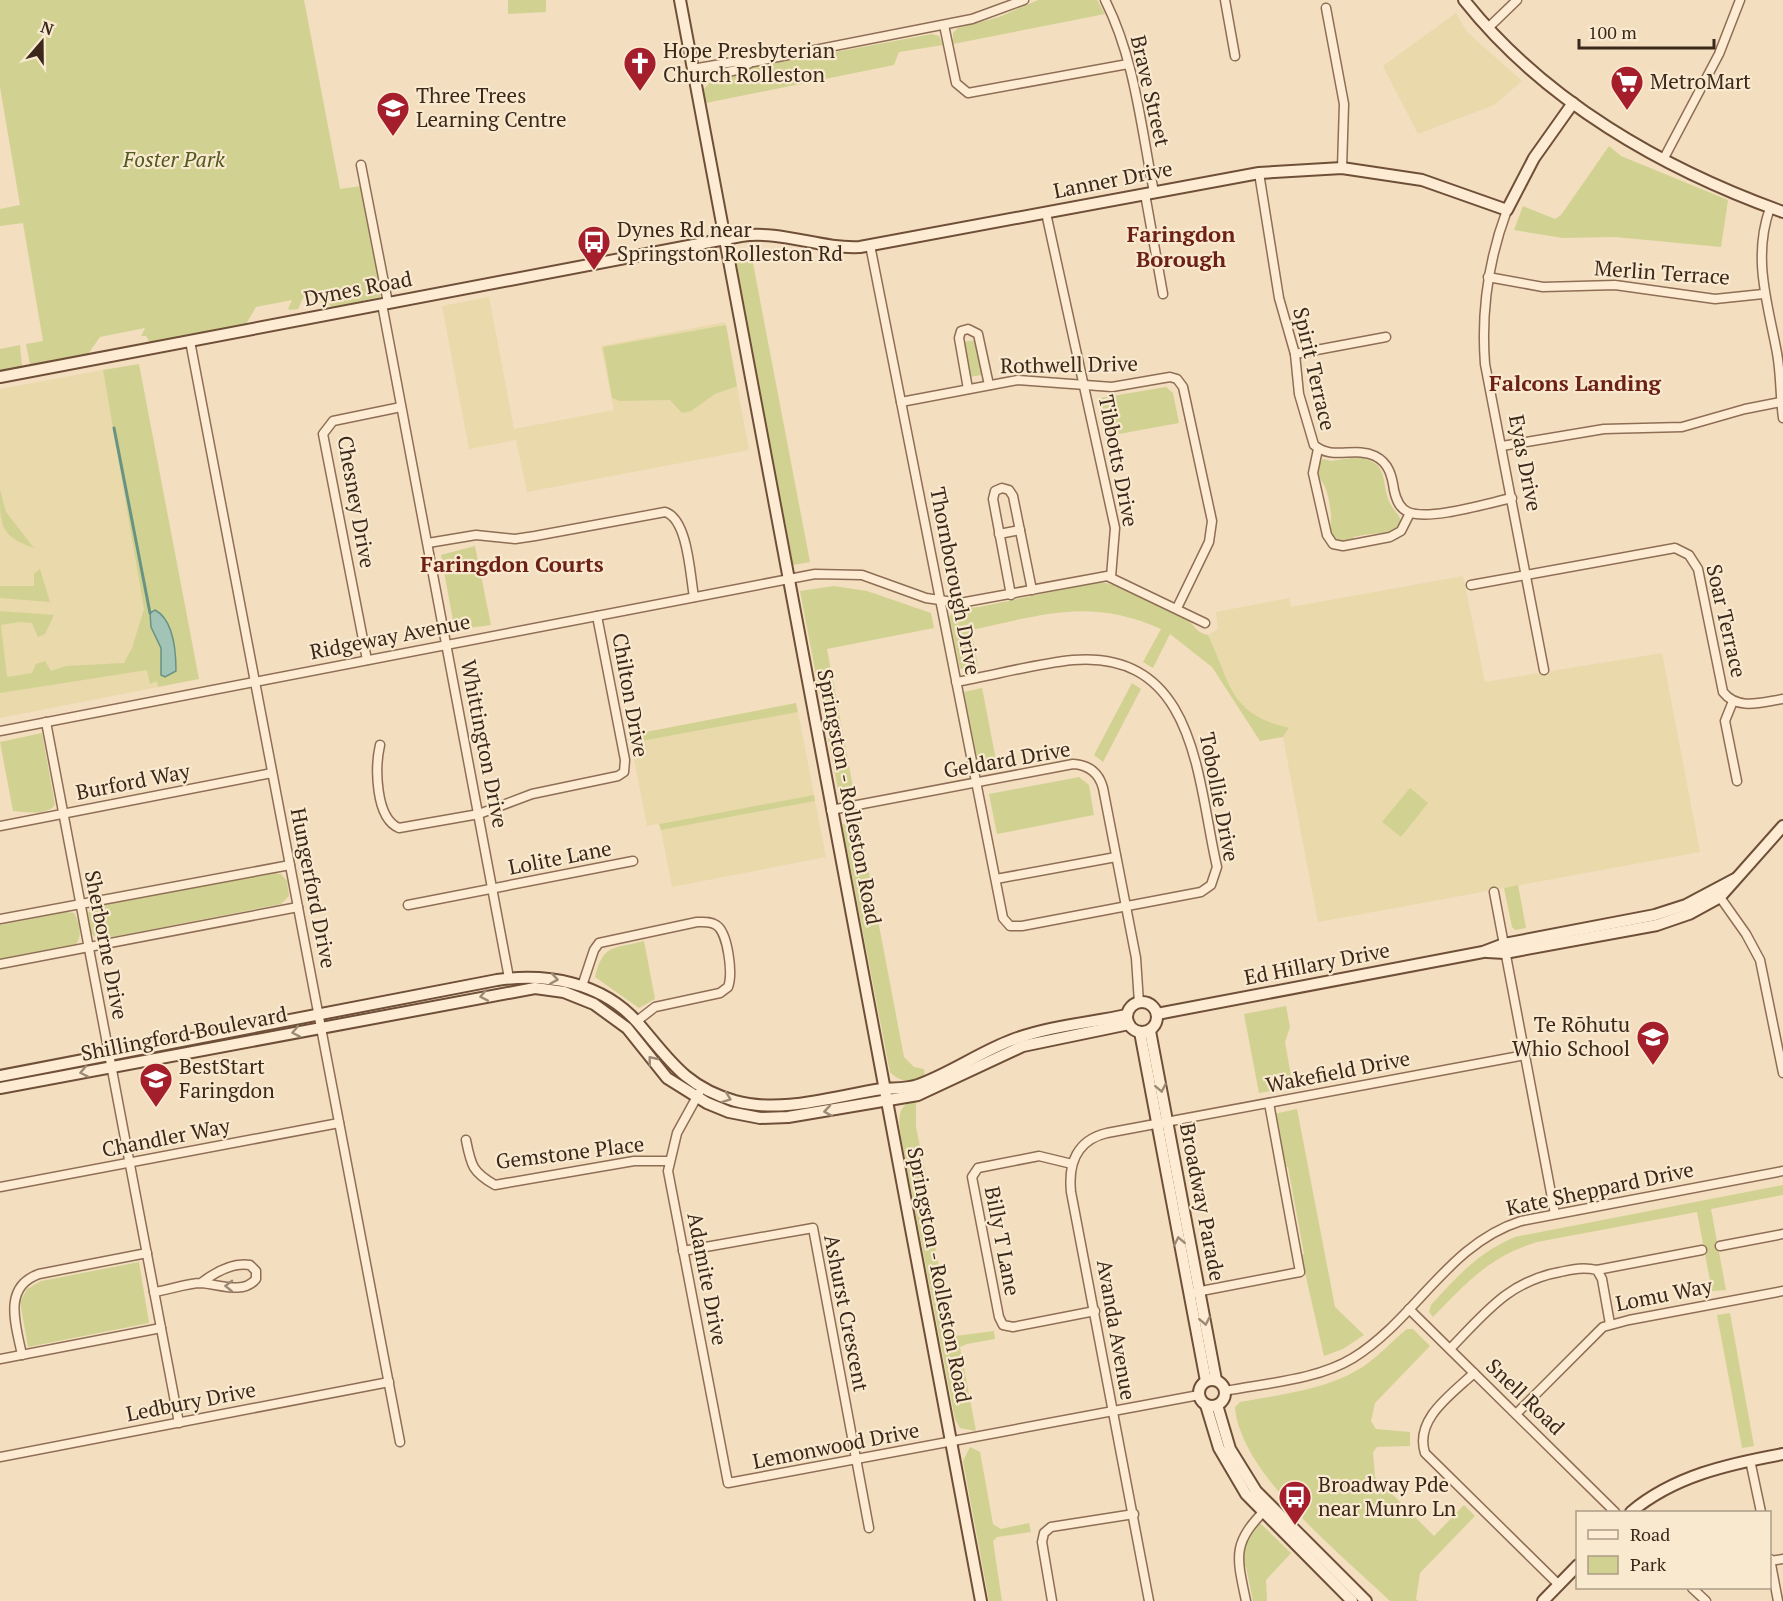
<svg xmlns="http://www.w3.org/2000/svg" width="1783" height="1601" viewBox="0 0 1783 1601" font-family="'PT Serif',serif">
	<style>
		.farmland { fill: #e9d9ab }
		.green { fill: #d1d291 }
		.water { fill: #a2c4b7; stroke: #689384; stroke-width: 1.5 }
		.lines { fill: none; stroke-linecap: round; stroke-linejoin: round }
		.stream { stroke: #689384; stroke-width: 3 }
		.street-casing { stroke: #8e6e55; stroke-width: 11 }
		.secondary-casing { stroke: #6f4f38; stroke-width: 14 }
		.street { stroke: #fdecd3; stroke-width: 8 }
		.secondary { stroke: #fdecd3; stroke-width: 10 }
		.oneway { stroke: #9c8a77 }
		.labels { text-anchor: middle; stroke-width: 4.5; stroke-linejoin: round; paint-order: stroke }
		.poi-label { font-size: 21px; fill: #3b281b; stroke: #f9e9cf; text-anchor: start }
		.street-label { font-size: 21px; fill: #3b281b; stroke: #f9e9cf }
		.park-label { font-size: 21px; font-style: italic; fill: #515a1f; stroke: #f9e9cf }
		.neighbourhood-label { font-size: 22px; font-weight: bold; fill: #6d2016; stroke: #f9e9cf }
	</style>
	<rect width="100%" height="100%" fill="#f3debf"/>
	<g class="farmland">
		<path d="M1456 13 1467 32 1522 81 1494 105 1418 134 1383 66Z"/>
		<path d="M489 297 514 429 614 410 601 346 725 322 749 450 527 492 516 440 469 449 442 306Z"/>
		<path d="M103 370 158 687 0 718V389Z"/>
		<path d="M1463 576 1485 682 1662 653 1700 852 1318 922 1283 737 1289 729 1257 718 1242 706 1227 685 1208 635 1218 629 1216 612 1289 598 1291 607Z"/>
		<path d="M798 712 814 795 647 826 631 743Z"/>
		<path d="M815 801 826 857 672 887 661 830Z"/>
	</g>
	<g class="green">
		<path d="M0 0H304L340 189 361 186 381 289 380 297 332 308 328 303H321L326 295 320 293 303 298 298 309 290 310 288 309 292 300 256 307 246 324 150 343 146 336H141L145 328 100 337 88 354 30 364 26 344 43 341 23 223 0 226V209L20 205 0 87Z"/>
		<path d="M508 0H546V12L508 14Z"/>
		<path d="M1038 0H1097L1105 14 953 44V33L958 28 999 17Z"/>
		<path d="M932 34 939 36 943 45 899 52 894 65 706 103 703 90 713 79 755 67Z"/>
		<path d="M1609 146 1621 156 1728 200 1721 247 1615 237 1563 238 1514 230 1523 206 1555 219 1561 215Z"/>
		<path d="M752 258 810 562 793 565 735 260Z"/>
		<path d="M726 325 737 386 715 394 691 411 682 413 670 400 620 401 612 398 603 347Z"/>
		<path d="M976 340 982 375 969 377 963 342Z"/>
		<path d="M20 345 22 367 0 371V349Z"/>
		<path d="M139 364 199 679 158 687 157 681 150 684 147 670 0 693V611L54 615 45 634 38 637 32 623 19 622 1 625 7 677 32 673 36 664 45 661 51 671 66 666 124 663 132 648 144 609 103 370Z"/>
		<path d="M1166 387 1173 393 1179 423 1108 436 1100 398Z"/>
		<path d="M1358 457C1392 463 1379 483 1391 505 1394 511 1399 514 1401 521L1397 530C1383 534 1369 533 1354 537L1352 540H1337C1327 532 1332 525 1331 514 1330 506 1328 492 1324 485 1320 478 1318 476 1316 468L1323 459 1331 461Z"/>
		<path d="M0 490 6 512 34 548C0 536 0 526 0 490Z"/>
		<path d="M475 546 491 625 461 629 454 626 441 555Z"/>
		<path d="M40 569 50 602 0 598V586H34V574Z"/>
		<path d="M1099 582C1118 583 1170 607 1186 619 1195 625 1196 633 1208 635 1231 683 1228 714 1289 728L1283 737 1260 741 1212 667 1170 634 1153 668 1143 662 1161 629C1090 597 1043 615 971 630L978 666 960 669 949 617 955 609 979 607Z"/>
		<path d="M834 586 867 591 931 613 934 628 827 649 854 792 839 795 800 591Z"/>
		<path d="M1132 683 1141 689 1103 762 1094 755Z"/>
		<path d="M982 688 997 765 979 768 964 692Z"/>
		<path d="M796 703 798 712 631 743 630 735Z"/>
		<path d="M42 733 55 805C46 816 26 812 13 811L0 742Z"/>
		<path d="M1079 777 1089 785 1094 815 997 834 989 794Z"/>
		<path d="M1410 788 1428 803 1401 837 1382 822Z"/>
		<path d="M814 795 815 801 661 830 659 824Z"/>
		<path d="M859 820 904 1057 914 1067 924 1069 925 1077C911 1081 902 1084 890 1072L842 824Z"/>
		<path d="M274 873 281 874 287 881 289 896 281 904 102 939H96L91 932 88 913 94 907Z"/>
		<path d="M1518 885 1526 928 1515 930 1512 927 1504 888Z"/>
		<path d="M67 912 74 913C79 921 83 936 76 944L0 959V925Z"/>
		<path d="M644 941 655 999 639 1008 595 977C603 943 614 949 644 941Z"/>
		<path d="M1286 1006 1290 1027 1285 1042 1293 1087 1259 1093 1244 1014Z"/>
		<path d="M916 1100V1127L926 1175 925 1193 951 1331 955 1336 994 1331 995 1339 967 1344 960 1347 976 1431 960 1428 955 1419 902 1142C899 1124 894 1105 916 1100Z"/>
		<path d="M1297 1109 1335 1307 1364 1335 1343 1349 1324 1356 1301 1255 1304 1254 1288 1167H1285L1274 1114Z"/>
		<path d="M1783 1185V1195L1711 1209 1726 1290 1712 1291 1697 1212 1537 1242C1489 1257 1467 1282 1433 1317L1429 1312 1431 1305C1459 1275 1476 1254 1515 1237Z"/>
		<path d="M139 1262 149 1323 28 1347 20 1302 27 1289 41 1281Z"/>
		<path d="M1730 1313 1754 1446 1742 1448 1717 1315Z"/>
		<path d="M1407 1329H1413L1430 1346 1375 1403 1371 1421 1376 1429 1410 1432V1446L1377 1447 1373 1452 1375 1477 1434 1536 1464 1505 1475 1516 1420 1573 1416 1599 1418 1601H1390C1343 1556 1240 1474 1235 1407L1240 1402C1282 1394 1328 1390 1364 1366 1380 1355 1392 1341 1407 1329Z"/>
		<path d="M970 1447 980 1452 993 1524 1001 1529 1029 1523 1031 1532 997 1537 993 1541 1002 1601H989L963 1461Z"/>
		<path d="M1259 1522 1291 1553 1266 1580 1267 1601H1253L1246 1567H1243C1241 1546 1246 1538 1259 1522Z"/>
	</g>
	<path class="water" d="M155 610C174 620 176 651 176 671L165 677 161 675V648L151 627 150 613Z"/>
	<g class="lines">
		<path class="stream" d="M114 428 150 613"/>
		<defs>
			<g id="street">
				<path d="M1105 0C1135 59 1141 128 1154 192"/>
				<path d="M1225 0 1235 56"/>
				<path d="M1326 8 1344 104 1342 168"/>
				<path d="M944 25 956 83 968 93 1128 64"/>
				<path d="M1488 28 1517 0"/>
				<path d="M692 69 739 61 753 62 972 19 1024 0"/>
				<path d="M694 79 737 70 750 63"/>
				<path d="M1663 160 1719 54 1740 0"/>
				<path d="M361 165 388 303"/>
				<path d="M1259 173 1279 298 1295 354 1299 394 1314 445C1333 461 1354 446 1375 456 1389 463 1392 476 1394 490 1396 499 1399 508 1408 512 1430 521 1488 503 1512 498"/>
				<path d="M1145 194 1163 294"/>
				<path d="M1770 208C1752 258 1768 304 1777 353 1781 375 1780 396 1783 418"/>
				<path d="M1507 210C1488 261 1481 311 1485 364L1544 670"/>
				<path d="M1046 213 1115 528 1111 577"/>
				<path d="M870 245 1003 918 1010 926H1022L1201 892 1211 885 1217 867C1197 781 1197 650 1073 660 1034 664 995 675 956 682"/>
				<path d="M1488 277 1543 287 1615 285 1715 299 1763 294"/>
				<path d="M382 304 509 978"/>
				<path d="M190 341 400 1442"/>
				<path d="M1295 354 1386 337"/>
				<path d="M968 389 959 338 961 331 968 329 978 334 989 385"/>
				<path d="M901 402 1018 380 1112 387 1170 377 1177 379 1183 387 1212 521 1209 542 1177 608"/>
				<path d="M1502 446 1604 429 1682 427 1745 409 1781 402"/>
				<path d="M1318 449 1313 473 1327 535 1333 544 1343 546 1390 537 1401 531 1410 513"/>
				<path d="M999 534 1020 530"/>
				<path d="M428 543 476 535 515 539 535 536 665 512C688 519 690 575 694 597"/>
				<path d="M1471 585 1675 548 1689 555 1698 569 1723 692C1738 711 1762 702 1783 699"/>
				<path d="M1011 595 993 499 995 491 1002 488 1009 490 1013 496 1032 590"/>
				<path d="M367 660 323 434 333 421 401 407"/>
				<path d="M1733 701 1725 721 1737 781"/>
				<path d="M46 722 179 1423"/>
				<path d="M0 731 815 574 862 575 926 598 960 603 1107 576 1205 623"/>
				<path d="M380 745C375 767 375 818 399 828L479 814 532 794 618 776 624 772 625 760 597 616"/>
				<path d="M831 810 1073 764C1089 765 1099 773 1103 788L1136 958 1139 1003"/>
				<path d="M0 826 272 773"/>
				<path d="M996 879 1116 857"/>
				<path d="M1494 892 1555 1214"/>
				<path d="M1717 893 1746 934 1760 960 1783 1073"/>
				<path d="M408 905 633 861"/>
				<path d="M0 919 290 865"/>
				<path d="M0 964 298 907"/>
				<path d="M582 986 594 950 599 943 697 922C704 922 710 921 716 925 728 932 733 974 728 987L720 993 655 1007 637 1021"/>
				<path d="M699 1093 677 1133 668 1171 728 1483 1199 1395"/>
				<path d="M466 1140C471 1165 472 1172 495 1185L634 1161H669"/>
				<path d="M1072 1164 1039 1156 978 1168 972 1177 999 1317 1003 1325 1013 1327 1095 1311"/>
				<path d="M0 1187 339 1123"/>
				<path d="M1720 1246 1783 1234"/>
				<path d="M683 1251 813 1228 869 1528"/>
				<path d="M1597 1270 1702 1250"/>
				<path d="M154 1292C169 1290 187 1283 201 1283 218 1284 243 1295 256 1279V1271L250 1265C232 1262 214 1273 201 1283"/>
				<path d="M1196 1292 1300 1272 1269 1103"/>
				<path d="M1409 1309 1615 1512"/>
				<path d="M1450 1349C1485 1313 1509 1281 1560 1272 1573 1269 1584 1267 1597 1270L1602 1279 1610 1324"/>
				<path d="M22 1355C16 1325 2 1287 39 1274L147 1253"/>
				<path d="M0 1359 161 1328"/>
				<path d="M1474 1373C1452 1394 1414 1419 1425 1453L1559 1585"/>
				<path d="M1225 1391C1266 1383 1317 1380 1353 1358 1416 1319 1448 1244 1521 1221L1783 1171"/>
				<path d="M1516 1414 1603 1327 1629 1320 1783 1291"/>
				<path d="M0 1457 389 1382"/>
				<path d="M1750 1460 1761 1512"/>
				<path d="M1770 1559 1778 1601"/>
				<path d="M1770 1561 1783 1559"/>
				<path d="M1692 1588 1706 1601"/>
				<path d="M1052 1601 1042 1542 1044 1533 1051 1527 1134 1514"/>
				<path d="M1149 1601 1071 1192C1068 1163 1077 1140 1107 1133L1525 1055"/>
				<path d="M1246 1601C1236 1554 1232 1543 1268 1507"/>
			</g>
			<g id="secondary">
				<path d="M680 0 981 1601"/>
				<path d="M1464 0C1544 101 1663 169 1783 212"/>
				<path d="M0 377 741 236C782 230 819 249 860 247L1259 173 1342 168 1422 180 1507 210 1534 158 1573 103"/>
				<path d="M1487 952 1505 953 1657 925 1689 914 1720 897 1783 826"/>
				<circle cx="1142" cy="1017" r="15"/>
				<path d="M1157 1014 1483 952 1504 944 1655 915 1686 905 1735 879"/>
				<path d="M1150 1031 1216 1380"/>
				<path d="M1140 1032 1206 1381"/>
				<path d="M0 1076 497 980C547 973 602 982 638 1023 669 1059 685 1087 735 1101 782 1114 835 1096 882 1089 894 1088 907 1089 918 1085 951 1073 980 1052 1012 1040 1049 1026 1089 1023 1127 1015"/>
				<path d="M0 1088 535 988 564 992 594 1004 627 1028 667 1078 707 1103 729 1112 760 1118 788 1117 918 1095 1023 1046 1129 1024"/>
				<circle cx="1212" cy="1393" r="13"/>
				<path d="M1206 1405 1219 1448 1246 1494 1352 1601"/>
				<path d="M1217 1405 1230 1449 1256 1491 1366 1601"/>
				<path d="M1631 1512C1674 1476 1728 1464 1783 1454"/>
				<path d="M1543 1601 1578 1565"/>
			</g>
		</defs>
		<use href="#street" class="street-casing"/>
		<use href="#secondary" class="secondary-casing"/>
		<use href="#street" class="street"/>
		<use href="#secondary" class="secondary"/>
	</g>
	<defs><path id="oneway-chevron" d="M-2-3.5L2.5 0L-2 3.5" fill="none" stroke-width="1.6" stroke-linecap="round" stroke-linejoin="round" transform="scale(1.5)"/></defs>
	<g class="oneway">
		<use href="#oneway-chevron" transform="translate(554 979) rotate(9)"/>
		<use href="#oneway-chevron" transform="translate(484 996) rotate(169)"/>
		<use href="#oneway-chevron" transform="translate(296 1032) rotate(169)"/>
		<use href="#oneway-chevron" transform="translate(652 1060) rotate(-129)"/>
		<use href="#oneway-chevron" transform="translate(84 1072) rotate(169)"/>
		<use href="#oneway-chevron" transform="translate(1161 1088) rotate(79)"/>
		<use href="#oneway-chevron" transform="translate(727 1098) rotate(20)"/>
		<use href="#oneway-chevron" transform="translate(828 1111) rotate(171)"/>
		<use href="#oneway-chevron" transform="translate(1179 1241) rotate(-101)"/>
		<use href="#oneway-chevron" transform="translate(229 1286) rotate(-179)"/>
		<use href="#oneway-chevron" transform="translate(1205 1321) rotate(79)"/>
	</g>
	<defs>
		<symbol id="church-pin" viewBox="-11 -11 22 30"><path d="M0 17L-7.5 6A9.5 9.5 0 1 1 7.5 6Z" fill="#a41e2b" stroke="#f9e9cf"/><path d="M-1.2-6h2.4v3.5h3.3v2.4h-3.3V6h-2.4V-.1h-3.3v-2.4h3.3Z" fill="#fff"/></symbol>
		<symbol id="supermarket-pin" viewBox="-11 -11 22 30"><path d="M0 17L-7.5 6A9.5 9.5 0 1 1 7.5 6Z" fill="#a41e2b" stroke="#f9e9cf"/><path d="M-6-5.5h2.5l.6 2H6L4.5 2H-2.5L-4.4-4H-6ZM-1.5 3.2a1.3 1.3 0 1 0 .1 0ZM3 3.2a1.3 1.3 0 1 0 .1 0Z" fill="#fff"/></symbol>
		<symbol id="school-pin" viewBox="-11 -11 22 30"><path d="M0 17L-7.5 6A9.5 9.5 0 1 1 7.5 6Z" fill="#a41e2b" stroke="#f9e9cf"/><path d="M0-5L7-2L0 1L-7-2ZM-4 1L0 2.5L4 1V4Q0 6-4 4Z" fill="#fff"/></symbol>
		<symbol id="bus-pin" viewBox="-11 -11 22 30"><path d="M0 17L-7.5 6A9.5 9.5 0 1 1 7.5 6Z" fill="#a41e2b" stroke="#f9e9cf"/><path d="M-5-6H5V4H4V6H2V4H-2V6H-4V4H-5ZM-3.5-4V0h7V-4ZM-3.5 1.2v1.5H-2V1.2ZM2 1.2v1.5H3.5V1.2Z" fill="#fff"/></symbol>
	</defs>
	<g fill-rule="evenodd">
		<use href="#church-pin" x="621" y="44" width="38" height="52"/>
		<use href="#supermarket-pin" x="1608" y="63" width="38" height="52"/>
		<use href="#school-pin" x="374" y="89" width="38" height="52"/>
		<use href="#bus-pin" x="575" y="223" width="38" height="52"/>
		<use href="#school-pin" x="1634" y="1018" width="38" height="52"/>
		<use href="#school-pin" x="137" y="1060" width="38" height="52"/>
		<use href="#bus-pin" x="1276" y="1478" width="38" height="52"/>
	</g>
	<g class="labels">
		<g class="poi-label">
			<text x="663" y="58">Hope Presbyterian<tspan x="663" dy="24">Church Rolleston</tspan></text>
			<text x="1650" y="89">MetroMart</text>
			<text x="416" y="103">Three Trees<tspan x="416" dy="24">Learning Centre</tspan></text>
			<text x="617" y="237">Dynes Rd near<tspan x="617" dy="24">Springston Rolleston Rd</tspan></text>
			<text x="1630" y="1032" text-anchor="end">Te Rōhutu<tspan x="1630" dy="24">Whio School</tspan></text>
			<text x="179" y="1074">BestStart<tspan x="179" dy="24">Faringdon</tspan></text>
			<text x="1318" y="1492">Broadway Pde<tspan x="1318" dy="24">near Munro Ln</tspan></text>
		</g>
		<g class="street-label">
			<text transform="translate(1150 91) rotate(77)" y="7">Brave Street</text>
			<text transform="translate(1113 180) rotate(-11)" y="7">Lanner Drive</text>
			<text transform="translate(1662 273) rotate(4)" y="7">Merlin Terrace</text>
			<text transform="translate(358 289) rotate(-11)" y="7">Dynes Road</text>
			<text transform="translate(1069 365) rotate(-1)" y="7">Rothwell Drive</text>
			<text transform="translate(1314 369) rotate(77)" y="7">Spirit Terrace</text>
			<text transform="translate(1118 461) rotate(79)" y="7">Tibbotts Drive</text>
			<text transform="translate(1525 463) rotate(79)" y="7">Eyas Drive</text>
			<text transform="translate(356 502) rotate(80)" y="7">Chesney Drive</text>
			<text transform="translate(955 581) rotate(79)" y="7">Thornborough Drive</text>
			<text transform="translate(1726 621) rotate(77)" y="7">Soar Terrace</text>
			<text transform="translate(390 637) rotate(-11)" y="7">Ridgeway Avenue</text>
			<text transform="translate(630 695) rotate(80)" y="7">Chilton Drive</text>
			<text transform="translate(484 744) rotate(79)" y="7">Whittington Drive</text>
			<text transform="translate(1007 760) rotate(-10)" y="7">Geldard Drive</text>
			<text transform="translate(133 782) rotate(-11)" y="7">Burford Way</text>
			<text transform="translate(849 797) rotate(79)" y="7">Springston - Rolleston Road</text>
			<text transform="translate(1219 797) rotate(79)" y="7">Tobollie Drive</text>
			<text transform="translate(560 858) rotate(-11)" y="7">Lolite Lane</text>
			<text transform="translate(313 888) rotate(79)" y="7">Hungerford Drive</text>
			<text transform="translate(106 945) rotate(79)" y="7">Sherborne Drive</text>
			<text transform="translate(1317 964) rotate(-11)" y="7">Ed Hillary Drive</text>
			<text transform="translate(184 1034) rotate(-11)" y="7">Shillingford Boulevard</text>
			<text transform="translate(1338 1072) rotate(-11)" y="7">Wakefield Drive</text>
			<text transform="translate(166 1138) rotate(-11)" y="7">Chandler Way</text>
			<text transform="translate(570 1153) rotate(-7)" y="7">Gemstone Place</text>
			<text transform="translate(1600 1189) rotate(-12)" y="7">Kate Sheppard Drive</text>
			<text transform="translate(1202 1202) rotate(79)" y="7">Broadway Parade</text>
			<text transform="translate(1002 1241) rotate(79)" y="7">Billy T Lane</text>
			<text transform="translate(939 1275) rotate(79)" y="7">Springston - Rolleston Road</text>
			<text transform="translate(707 1279) rotate(79)" y="7">Adamite Drive</text>
			<text transform="translate(1664 1295) rotate(-11)" y="7">Lomu Way</text>
			<text transform="translate(846 1313) rotate(79)" y="7">Ashurst Crescent</text>
			<text transform="translate(1116 1330) rotate(80)" y="7">Avanda Avenue</text>
			<text transform="translate(1525 1397) rotate(44)" y="7">Snell Road</text>
			<text transform="translate(191 1402) rotate(-11)" y="7">Ledbury Drive</text>
			<text transform="translate(836 1446) rotate(-11)" y="7">Lemonwood Drive</text>
		</g>
		<g class="park-label">
			<text x="174" y="167">Foster Park</text>
		</g>
		<g class="neighbourhood-label">
			<text x="1181" y="242">Faringdon<tspan x="1181" dy="25">Borough</tspan></text>
			<text x="1575" y="391">Falcons Landing</text>
			<text x="512" y="572">Faringdon Courts</text>
		</g>
	</g>
	<rect x="1576" y="1511" width="195" height="78" fill="#f9e9cf" stroke="#ad9c87" stroke-width="1.5"/>
	<rect x="1588" y="1530" width="30" height="9" fill="#fdecd3" stroke="#ad9c87" stroke-width="1.5"/>
	<text x="1630" y="1541" font-size="18" fill="#3b281b">Road</text>
	<rect x="1588" y="1556" width="30" height="18" fill="#d1d291" stroke="#ad9c87" stroke-width="1.5"/>
	<text x="1630" y="1571" font-size="18" fill="#3b281b">Park</text>
	<g transform="translate(42 42) rotate(20)" stroke="#f9e9cf" stroke-width="4.5" paint-order="stroke">
	<path d="M0-4.5L10 22L0 15L-10 22Z" fill="#3b281b"/>
	<text y="-9" font-size="16" font-weight="bold" text-anchor="middle" fill="#3b281b">N</text>
	</g>
	<path d="M1579 39v9h135v-9" fill="none" stroke="#3b281b" stroke-width="3"/>
	<text x="1588" y="39" font-size="18" fill="#3b281b" stroke="#f9e9cf" stroke-width="4.5" paint-order="stroke">100 m</text>
</svg>
